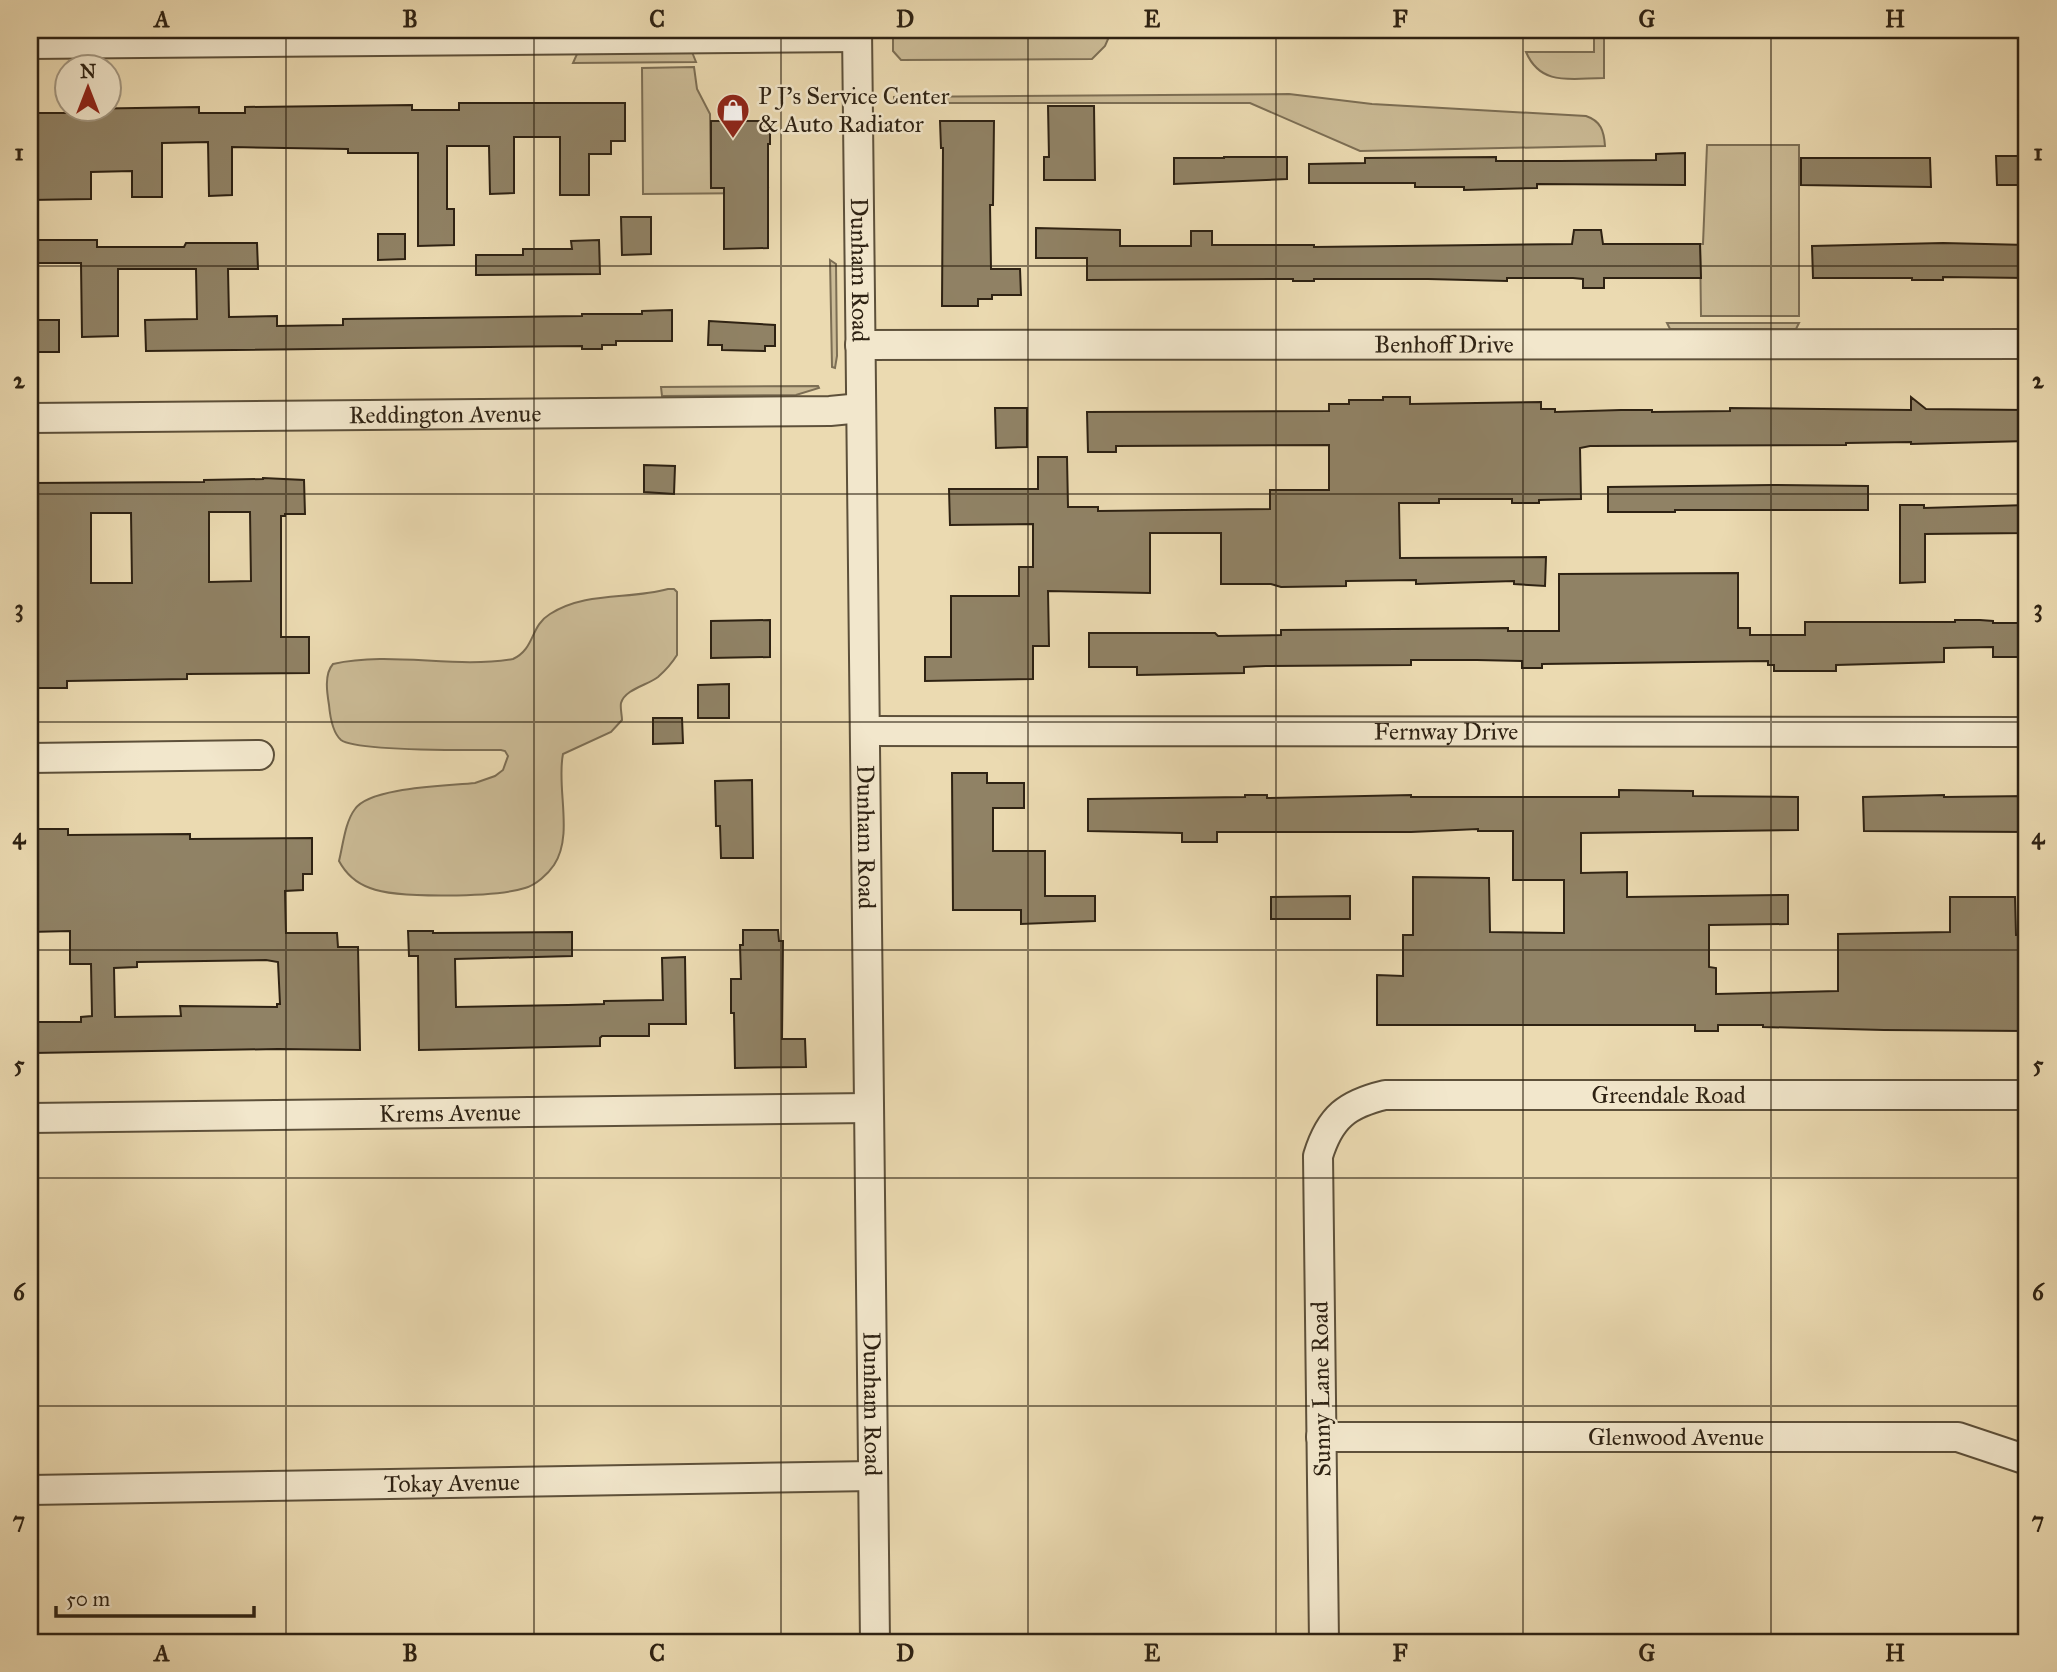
<svg xmlns="http://www.w3.org/2000/svg" width="2057" height="1672" viewBox="0 0 2057 1672" font-family="'IM FELL Great Primer',serif">
	<style>
		.green { fill: #cbbb96; stroke: #7c6e54; stroke-width: 2 }
		.building { fill: #908265; stroke: #2e2213; stroke-width: 2; fill-rule: evenodd }
		.lines { fill: none; stroke-linecap: round; stroke-linejoin: round }
		.minor-casing { stroke: #5d503a; stroke-width: 32 }
		.minor { stroke: #f2e7cc; stroke-width: 28 }
		.grid { fill: none; stroke: #2e2213; stroke-width: 2; stroke-opacity: 0.55 }
		.labels { text-anchor: middle; stroke-width: 5; stroke-linejoin: round; paint-order: stroke }
		.poi-label { font-size: 24px; fill: #2e2213; stroke: #f2e7cc; text-anchor: start }
		.street-label { font-size: 24px; fill: #2e2213; stroke: #f2e7cc }
		.neatline { fill: none; stroke: #2e2213; stroke-width: 2.5 }
		.grid-label { font-size: 23px; text-anchor: middle; font-weight: bold; fill: #2e2213 }
	</style>
	<rect width="100%" height="100%" fill="#ebdab1"/>
	<filter id="stains"><feTurbulence type="fractalNoise" baseFrequency=".00286" numOctaves="4"/><feColorMatrix values="0 0 0 0 .2 0 0 0 0 .09 0 0 0 0 .02 0 0 0 .5 -.17"/></filter>
	<radialGradient id="worn" r=".72"><stop offset=".6" stop-color="#630" stop-opacity="0"/><stop offset="1" stop-color="#630" stop-opacity=".3"/></radialGradient>
	<g class="green">
		<path d="M893 30H1112L1105 46 1092 59 901 60 893 51Z"/>
		<path d="M1594 30H1604V78C1572 78 1541 87 1526 52H1594Z"/>
		<path d="M692 52 696 62 573 63 577 54Z"/>
		<path d="M694 67 697 89 710 114 711 188H768L767 193 643 194 642 68Z"/>
		<path d="M1289 94 1372 104 1586 116C1601 121 1604 131 1605 146L1360 151 1250 103H894V97Z"/>
		<path d="M1707 145H1799V316H1701L1700 244H1703Z"/>
		<path d="M830 260 836 264 837 356 835 368 832 367Z"/>
		<path d="M1667 323H1799L1796 329H1670Z"/>
		<path d="M818 386 819 388 796 395 662 396 661 387Z"/>
		<path d="M668 589H674L677 592V655C672 663 666 670 658 677 648 685 625 689 621 703 620 708 622 715 622 720L611 732 563 754C556 787 574 835 554 865 548 874 536 885 525 888 497 897 397 899 370 888 356 883 346 874 339 861 343 845 345 822 355 809 370 787 448 786 475 783L495 776 503 770 508 756 505 751 501 750C474 750 357 752 341 740 333 733 330 716 329 705 327 693 324 674 333 664 392 651 453 669 513 659 535 649 530 626 550 614 587 591 628 600 668 589Z"/>
	</g>
	<g class="building">
		<path d="M459 103H625V141H611V154H589V195H560V137H514V193L490 194 489 146H447V209H454V245L418 246V153H348V149L232 147V195L209 196 208 142 162 143V197H132V171L91 172V199L30 200V113H74V109L199 107V113H245V107L412 105V110H459Z"/>
		<path d="M1048 106H1094L1095 180H1044V157H1049Z"/>
		<path d="M711 121H770V144H768V248L724 249V188H711Z"/>
		<path d="M940 121H994L993 205H990L991 269H1020L1021 295H992V299H978V306H942L943 148H941Z"/>
		<path d="M1685 153V185L1537 184V188L1464 190V187H1415V183H1309V164L1365 163V158L1496 157V161H1560L1656 160V154Z"/>
		<path d="M1996 156H2020V185H1997Z"/>
		<path d="M1224 157H1287V179L1174 184V158H1224Z"/>
		<path d="M1801 158H1930L1931 187 1801 185Z"/>
		<path d="M621 217H651V254L622 255Z"/>
		<path d="M1036 228 1120 230V246H1191V231H1212V245H1314V247L1572 244 1574 230H1601L1603 244H1700L1701 278H1604V288H1583V279L1573 278H1507V281L1428 279H1314V281H1293V279L1087 280V258H1036Z"/>
		<path d="M378 234H405V259L378 260Z"/>
		<path d="M30 240H97V247H184L186 243H257L258 269H228L229 317 277 316V326L343 325V319L582 316V314H642V311L672 310V341H616V345H602V349H582V346L146 351 145 320 197 319 196 269H118V336L82 337 81 263H30Z"/>
		<path d="M599 240 600 274 476 275V255H523V249H572L571 241Z"/>
		<path d="M1943 243 2027 245V278L1943 277V280H1912V278H1813L1812 246Z"/>
		<rect x="30" y="320" width="29" height="32"/>
		<path d="M709 321 775 325V346H765V351L722 350V345H708Z"/>
		<path d="M1383 397H1410V404L1541 402V409H1555V412L1621 410H1652V412L1730 411V408L1911 410V397L1926 409 2027 410V441L1911 444V442L1846 443V445L1590 446 1580 448 1581 499 1539 500V503H1512V499H1439V503H1399L1400 558 1546 557 1545 586 1514 584V581L1416 584V580L1346 581V586L1281 587 1271 584H1221V533H1150V593L1048 591 1049 646H1033V679L925 681V657H951V596H1019V567H1033V524L950 525 949 489H1038V457H1067L1068 507H1098V511L1270 509V490H1329V445L1116 446V452H1088L1087 412 1329 411V404H1349V400H1383Z"/>
		<path d="M995 408H1027V447L996 448Z"/>
		<path d="M644 465 675 466 674 494 644 492Z"/>
		<path d="M263 478 304 480 305 514H285V516H281V637H309V673L187 674V679L67 681V688H30V483L204 482V480L263 479ZM209 512H250L251 581 209 582ZM91 513H131L132 583H91Z"/>
		<path d="M1772 485 1868 486V510H1675V512H1608V487Z"/>
		<path d="M1900 505H1924V508L2027 505V533L1925 534V582L1900 583Z"/>
		<path d="M1738 573V628H1750V635H1805V622H1955V620H1980L1993 621V623H2027V657H1993V647L1944 648V662L1836 665V671H1774V665H1768V661L1542 664V668H1522V661L1477 660H1411V665L1266 666 1244 667V673L1137 675V667H1089V633H1215L1218 636 1281 635V630L1508 628V631H1559V574Z"/>
		<path d="M770 620V657L711 658V621Z"/>
		<path d="M729 684V718H698V685Z"/>
		<path d="M653 718H682L683 743 653 744Z"/>
		<path d="M952 773H987V783H1024V808H993V851H1045V896H1095V921L1021 924V910H953Z"/>
		<path d="M752 780 753 858H721L720 826H716L715 781Z"/>
		<path d="M1619 790 1693 791V796L1798 797V830L1581 833V873L1627 872V897L1788 895V924L1709 925V967L1716 968V994L1838 991V934L1950 932V897H2015L2016 935H2027L2026 1031 1884 1030 1763 1027V1025H1718V1031H1695V1025H1377V975L1403 976V935H1413V877L1489 878 1490 932 1564 933V880H1513V831H1478V829L1411 832H1217V842H1182V833L1088 831V799L1245 797V795H1267V798L1411 795V797H1619Z"/>
		<path d="M1944 795V797L2027 796V832L1864 831 1863 797Z"/>
		<path d="M30 829H68V835L190 834V839L312 838V874H303V890L285 891 286 933H337L338 947H358L360 1050 278 1049 33 1053 32 1022H81V1017L92 1016 91 964H70V931L30 932ZM266 960 278 962 280 1004H277V1007L180 1006 181 1016 115 1017 114 968 137 967V962Z"/>
		<path d="M1350 896V919H1271V897Z"/>
		<path d="M743 930H778L779 941H783L782 1039H805L806 1067 735 1068 734 1013H731V979H741L740 945H743Z"/>
		<path d="M408 931H433V933L572 932V956L455 959 456 1007 568 1005 604 1004V1001L663 1000 662 958 685 957 686 1024H649V1036H602L600 1038V1046L419 1050 418 956H409Z"/>
	</g>
	<g class="lines">
		<defs>
			<g id="minor">
				<path id="s1" d="M857 30 875 1642"/>
				<path d="M30 44 857 37"/>
				<path id="s2" d="M860 345 2027 344"/>
				<path id="s3" d="M30 418 830 411 861 408"/>
				<path id="s4" d="M865 731 2027 732"/>
				<path d="M30 758 259 755"/>
				<path id="s5" d="M30 1118 869 1108"/>
				<path id="s6" d="M1321 1437H1958L2027 1460"/>
				<path id="s7" d="M30 1490 873 1476"/>
				<path id="s8" d="M1324 1642 1318 1156C1330 1117 1347 1104 1385 1095H2027"/>
			</g>
		</defs>
		<use href="#minor" class="minor-casing"/>
		<use href="#minor" class="minor"/>
	</g>
	<path class="grid" d="M286 30V1642M534 30V1642M781 30V1642M1028 30V1642M1276 30V1642M1523 30V1642M1771 30V1642M30 266H2027M30 494H2027M30 722H2027M30 950H2027M30 1178H2027M30 1406H2027"/>
	<defs>
		<symbol id="shop-pin" viewBox="-11 -11 22 30"><path d="M0 17L-7.5 6A9.5 9.5 0 1 1 7.5 6Z" fill="#8f2418" stroke="#f2e7cc"/><path d="M-5-2.5h2.3a2.7 3.5 0 0 1 5.4 0H5L5.5 6h-11ZM-1.5-2.5h3a1.5 2.3 0 0 0-3 0Z" fill="#fff"/></symbol>
	</defs>
	<g fill-rule="evenodd">
		<use href="#shop-pin" x="714" y="91" width="38" height="52"/>
	</g>
	<g class="labels">
		<g class="poi-label">
			<text x="758" y="104">P J’s Service Center<tspan x="758" dy="28">&amp; Auto Radiator</tspan></text>
		</g>
		<g class="street-label">
			<text dy="8" stroke="none"><textPath href="#s1" startOffset="240">Dunham Road</textPath></text>
			<text dy="8" stroke="none"><textPath href="#s2" startOffset="584">Benhoff Drive</textPath></text>
			<text dy="8" stroke="none"><textPath href="#s3" startOffset="415">Reddington Avenue</textPath></text>
			<text dy="8" stroke="none"><textPath href="#s4" startOffset="581">Fernway Drive</textPath></text>
			<text dy="8" stroke="none"><textPath href="#s1" startOffset="807">Dunham Road</textPath></text>
			<text dy="8" stroke="none"><textPath href="#s8" startOffset="866">Greendale Road</textPath></text>
			<text dy="8" stroke="none"><textPath href="#s5" startOffset="420">Krems Avenue</textPath></text>
			<text transform="translate(1321 1389) rotate(-91)" y="8">Sunny Lane Road</text>
			<text dy="8" stroke="none"><textPath href="#s1" startOffset="1374">Dunham Road</textPath></text>
			<text dy="8" stroke="none"><textPath href="#s6" startOffset="355">Glenwood Avenue</textPath></text>
			<text dy="8" stroke="none"><textPath href="#s7" startOffset="422">Tokay Avenue</textPath></text>
		</g>
	</g>
	<rect width="2057" height="1672" fill="none" stroke="#ebdab1" stroke-width="77"/>
	<g transform="translate(88 88)"><circle r="33" fill="#f2e7cc" stroke="#a49882" stroke-width="2"/>
	<path d="M0-5L12 26L0 18L-12 26Z" fill="#8f2418"/>
	<text y="-10" font-size="19" font-weight="bold" text-anchor="middle" fill="#2e2213">N</text>
	</g>
	<path d="M56 1606v10h198v-10" fill="none" stroke="#2e2213" stroke-width="3.5"/>
	<text x="66" y="1606" font-size="21" fill="#2e2213" stroke="#f2e7cc" stroke-width="5" paint-order="stroke">50 m</text>
	<rect x="38" y="38" width="1980" height="1596" class="neatline"/>
	<g class="grid-label">
		<text x="162" y="27">A</text>
		<text x="410" y="27">B</text>
		<text x="657" y="27">C</text>
		<text x="905" y="27">D</text>
		<text x="1152" y="27">E</text>
		<text x="1400" y="27">F</text>
		<text x="1647" y="27">G</text>
		<text x="1895" y="27">H</text>
		<text x="19" y="160">1</text>
		<text x="2038" y="160">1</text>
		<text x="19" y="388">2</text>
		<text x="2038" y="388">2</text>
		<text x="19" y="616">3</text>
		<text x="2038" y="616">3</text>
		<text x="19" y="844">4</text>
		<text x="2038" y="844">4</text>
		<text x="19" y="1072">5</text>
		<text x="2038" y="1072">5</text>
		<text x="19" y="1300">6</text>
		<text x="2038" y="1300">6</text>
		<text x="19" y="1528">7</text>
		<text x="2038" y="1528">7</text>
		<text x="162" y="1661">A</text>
		<text x="410" y="1661">B</text>
		<text x="657" y="1661">C</text>
		<text x="905" y="1661">D</text>
		<text x="1152" y="1661">E</text>
		<text x="1400" y="1661">F</text>
		<text x="1647" y="1661">G</text>
		<text x="1895" y="1661">H</text>
	</g>
	<rect width="100%" height="100%" filter="url(#stains)"/>
	<rect width="100%" height="100%" fill="url(#worn)"/>
</svg>
